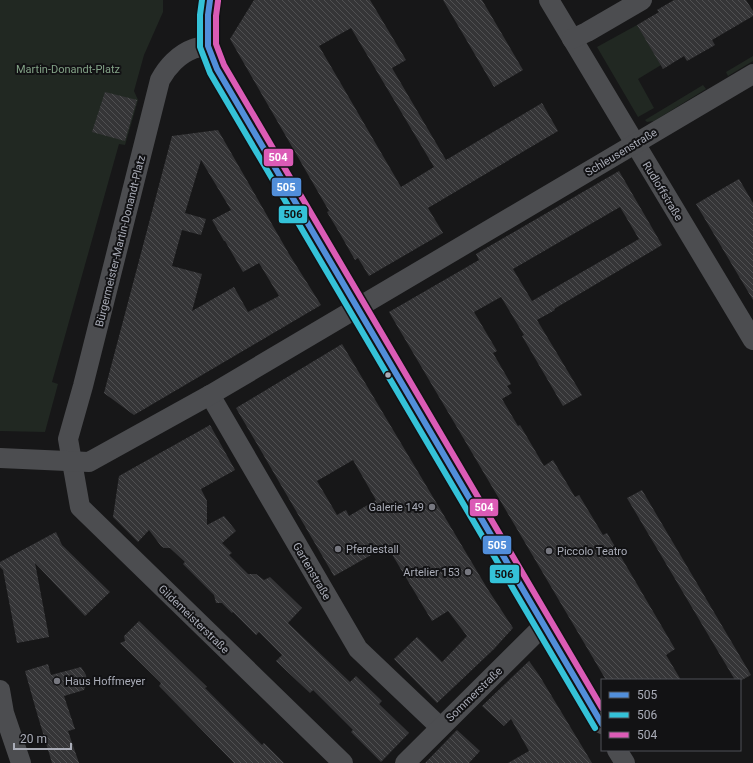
<svg xmlns="http://www.w3.org/2000/svg" width="753" height="763" viewBox="0 0 753 763" font-family="Roboto,sans-serif">
	<style>
		.green { fill: #212822 }
		.building { fill: url(#building-back-hatch); fill-rule: evenodd }
		.lines { fill: none; stroke-linecap: round; stroke-linejoin: round }
		.minor { stroke: #4c4d50; stroke-width: 20 }
		.bus-1-casing { stroke: #121214; stroke-width: 9 }
		.bus-2-casing { stroke: #121214; stroke-width: 9 }
		.bus-3-casing { stroke: #121214; stroke-width: 9 }
		.bus-1 { stroke: #518eda; stroke-width: 6 }
		.bus-2 { stroke: #34c2d8; stroke-width: 6 }
		.bus-3 { stroke: #db5bb6; stroke-width: 6 }
		.bus-dot { fill: #aaadb8; stroke: #121214; stroke-width: 1.5 }
		.poi-dot { fill: #777880; stroke: #121214; stroke-width: 1.5 }
		.labels { text-anchor: middle; stroke-width: 4; stroke-linejoin: round; paint-order: stroke }
		.park-label { font-size: 11px; fill: #82a186; stroke: #121214 }
		.street-label { font-size: 11px; fill: #aaadb8; stroke: #121214 }
		.poi-label { font-size: 11px; fill: #aaadb8; stroke: #121214; text-anchor: start }
		.line-badge { stroke: #121214; stroke-width: 1.5 }
		.badge-label { font-size: 11px; text-anchor: middle; font-weight: bold; fill: #fff }
		.pale-badge-label { font-size: 11px; text-anchor: middle; font-weight: bold; fill: #111 }
	</style>
	<defs>
		<pattern id="building-back-hatch" width="6" height="6" patternUnits="userSpaceOnUse"><rect width="6" height="6" fill="#353537"/><path d="M-1 5l2 2M0 0l6 6M5-1l2 2" fill="none" stroke="#505052"/></pattern>
	</defs>
	<rect width="100%" height="100%" fill="#171718"/>
	<g class="green">
		<path d="M0 0H163V12L144 55 134 91 138 100 125 145 119 144 52 382 58 384 45 432 0 431Z"/>
		<path d="M637 25 661 65 638 79 654 108 638 117 597 47Z"/>
		<path d="M753 56V61L728 76 726 72Z"/>
		<path d="M703 85 706 89 654 121 647 122 645 120Z"/>
	</g>
	<g class="building">
		<path d="M254 0H370L406 60 392 68 446 160 542 103 558 131 428 208 443 233 369 276 358 258 355 260 339 232 327 212 329 211 230 39ZM351 28 434 167 401 187 319 46Z"/>
		<path d="M443 0H482L523 70 494 87Z"/>
		<path d="M674 0H746L753 11V16L712 40 715 45 687 61 684 56 663 69 637 25 659 12 657 10Z"/>
		<path d="M105 92 137 100 125 141 92 132Z"/>
		<path d="M218 130 289 254 321 305 134 415 104 393 172 136ZM201 160 231 210 212 220 224 241H225L243 272 259 263 279 296 248 312 234 287 192 311 202 274 172 266 182 230 201 235 206 219 185 213Z"/>
		<path d="M619 171 662 245 554 309 555 310 537 320 582 395 563 406 522 336 524 335 501 297 474 312 497 351 493 353 511 384 507 386 512 393 502 399 518 426 520 425 544 466 553 460 575 497 579 495 603 535 607 533 675 649 666 655 681 680H606L389 312 479 260 476 254ZM620 207 639 239 532 301 513 269Z"/>
		<path d="M739 179 753 203V300L696 204Z"/>
		<path d="M342 344 487 588 513 628 494 649 437 703 394 659 417 637 442 662 467 636 448 611 432 621 387 546 334 576 236 408ZM353 460 376 500 349 516 346 510 337 515 317 481Z"/>
		<path d="M210 425 235 470 201 489 207 501V525L224 516 236 531 222 543 232 553 229 555 248 574H256L264 580 270 577 302 608 288 623 350 682 356 676 382 701 379 704 409 733 381 762 351 732 353 730 313 690 310 693 276 661 282 655 259 632 256 635 233 612 232 613 222 603H216L214 595 183 564 185 562 170 548H164L161 546 149 530 138 542 113 517 119 476Z"/>
		<path d="M642 490 751 675 740 681 735 680 627 498Z"/>
		<path d="M56 532 62 545 110 592 85 616 35 563 49 637 17 643 3 570 0 567V562Z"/>
		<path d="M139 621 207 687 205 688 262 745 264 743 284 763H234L159 686 161 683 120 643 125 641 124 636Z"/>
		<path d="M529 661 539 675 592 763H508L529 751 511 719 504 726 482 706Z"/>
		<path d="M48 664 51 675 81 667 86 675 87 682 84 690 64 696 75 729 68 731 79 763H52L36 710 25 671Z"/>
		<path d="M457 730 480 751 469 763H425Z"/>
	</g>
	<g class="lines">
		<g class="minor">
			<path d="M210 0 208 15V46L217 69 602 724"/>
			<path d="M549 0 753 340"/>
			<path d="M572 39 587 32 642 0"/>
			<path d="M208 46C203 47 198 47 193 49 179 54 167 67 160 80L83 386 68 439 80 507 343 763"/>
			<path d="M210 395 358 649 440 727"/>
			<path d="M0 458 89 462 210 395 753 74"/>
			<path d="M0 690 4 713 21 763"/>
			<path d="M617 750 625 763"/>
			<path d="M405 763 544 625"/>
		</g>
		<defs>
			<path id="bus-1" d="M210 0 208 15V46L217 69 602 724"/>
			<path id="bus-2" d="M202 0 200 15V47L210 73 595 728"/>
			<path id="bus-3" d="M218 1 216 16V44L224 65 602 708"/>
		</defs>
		<use href="#bus-1" class="bus-1-casing"/>
		<use href="#bus-2" class="bus-2-casing"/>
		<use href="#bus-3" class="bus-3-casing"/>
		<use href="#bus-1" class="bus-1"/>
		<use href="#bus-2" class="bus-2"/>
		<use href="#bus-3" class="bus-3"/>
	</g>
	<circle class="bus-dot" cx="388" cy="375" r="3.5"/>
	<g class="poi-dot">
		<circle cx="432" cy="507" r="4"/>
		<circle cx="338" cy="549" r="4"/>
		<circle cx="549" cy="551" r="4"/>
		<circle cx="468" cy="572" r="4"/>
		<circle cx="57" cy="681" r="4"/>
	</g>
	<g class="labels">
		<g class="park-label">
			<text x="68" y="73">Martin-Donandt-Platz</text>
		</g>
		<g class="street-label">
			<text transform="translate(621 152) rotate(-31)" y="4">Schleusenstraße</text>
			<text transform="translate(663 191) rotate(59)" y="4">Rudloffstraße</text>
			<text transform="translate(120 241) rotate(-76)" y="4">Bürgermeister-Martin-Donandt-Platz</text>
			<text transform="translate(312 571) rotate(60)" y="4">Gartenstraße</text>
			<text transform="translate(194 619) rotate(44)" y="4">Gildemeisterstraße</text>
			<text transform="translate(474 694) rotate(-44)" y="4">Sommerstraße</text>
		</g>
		<g class="poi-label">
			<text x="424" y="511" text-anchor="end">Galerie 149</text>
			<text x="346" y="553">Pferdestall</text>
			<text x="557" y="555">Piccolo Teatro</text>
			<text x="460" y="576" text-anchor="end">Artelier 153</text>
			<text x="65" y="685">Haus Hoffmeyer</text>
		</g>
	</g>
	<g class="line-badge">
		<rect x="263" y="148" width="31" height="19" rx="4" fill="#db5bb6"/>
		<rect x="271" y="177" width="31" height="20" rx="4" fill="#518eda"/>
		<rect x="278" y="205" width="30" height="19" rx="4" fill="#34c2d8"/>
		<rect x="469" y="498" width="30" height="19" rx="4" fill="#db5bb6"/>
		<rect x="482" y="535" width="30" height="20" rx="4" fill="#518eda"/>
		<rect x="489" y="564" width="31" height="20" rx="4" fill="#34c2d8"/>
	</g>
	<g class="badge-label">
		<text x="278" y="161">504</text>
		<text x="286" y="191">505</text>
		<text x="484" y="511">504</text>
		<text x="497" y="549">505</text>
	</g>
	<g class="pale-badge-label">
		<text x="293" y="218">506</text>
		<text x="504" y="578">506</text>
	</g>
	<rect x="601" y="679" width="140" height="72" fill="#121214" stroke="#4f5056"/>
	<rect x="609" y="692" width="20" height="6" fill="#518eda" stroke="#4f5056"/>
	<text x="637" y="699" font-size="12" fill="#aaadb8">505</text>
	<rect x="609" y="712" width="20" height="6" fill="#34c2d8" stroke="#4f5056"/>
	<text x="637" y="719" font-size="12" fill="#aaadb8">506</text>
	<rect x="609" y="732" width="20" height="6" fill="#db5bb6" stroke="#4f5056"/>
	<text x="637" y="739" font-size="12" fill="#aaadb8">504</text>
	<path d="M14 743v6h57v-6" fill="none" stroke="#aaadb8" stroke-width="2"/>
	<text x="20" y="743" font-size="12" fill="#aaadb8" stroke="#121214" stroke-width="3" paint-order="stroke">20 m</text>
</svg>
